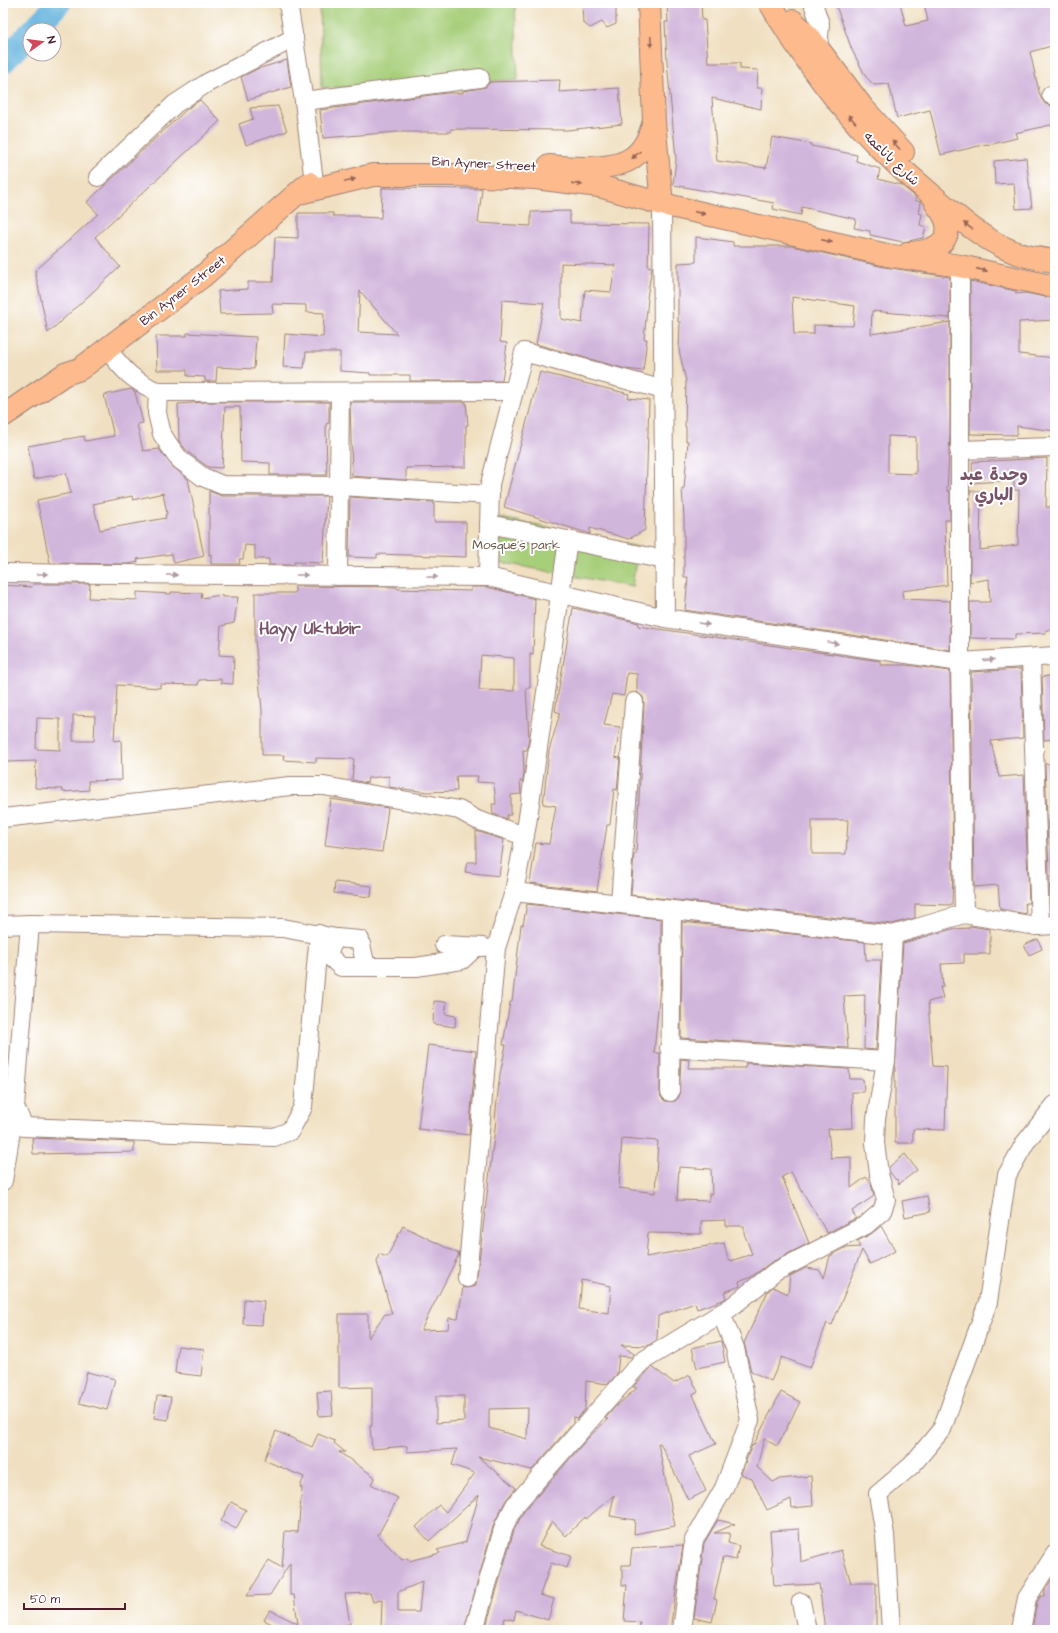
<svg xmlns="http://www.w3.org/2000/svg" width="1058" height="1633" viewBox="0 0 1058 1633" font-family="'Architects Daughter','Playpen Sans Arabic',sans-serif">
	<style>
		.green { fill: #a7cf7a; stroke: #787752 }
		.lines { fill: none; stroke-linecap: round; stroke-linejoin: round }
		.river { stroke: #62b2dd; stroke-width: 24 }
		.building { fill: #d1b6dc; fill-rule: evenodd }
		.minor-casing { stroke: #9d8076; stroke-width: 20 }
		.highway-casing { stroke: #9d8076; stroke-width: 24 }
		.minor { stroke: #fff; stroke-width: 18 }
		.highway { stroke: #fcba8d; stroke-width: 22 }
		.oneway { fill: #9a6557 }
		.oneway2 { fill: #ae9aa0 }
		.labels { text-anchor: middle; stroke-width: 4; stroke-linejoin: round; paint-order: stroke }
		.street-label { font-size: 13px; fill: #4a1f2b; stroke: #fff }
		.park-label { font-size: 13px; fill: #665443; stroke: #fff }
		.district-label { font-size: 17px; font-weight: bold; fill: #795469; stroke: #fff }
	</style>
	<rect width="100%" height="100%" fill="#fff"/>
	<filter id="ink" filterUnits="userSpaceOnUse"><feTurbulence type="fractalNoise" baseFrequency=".025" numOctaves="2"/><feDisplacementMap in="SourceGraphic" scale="8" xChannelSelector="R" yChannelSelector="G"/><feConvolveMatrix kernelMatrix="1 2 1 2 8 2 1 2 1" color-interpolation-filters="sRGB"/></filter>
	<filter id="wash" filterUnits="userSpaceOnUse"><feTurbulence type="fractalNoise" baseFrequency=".012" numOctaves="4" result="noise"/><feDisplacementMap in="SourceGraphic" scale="16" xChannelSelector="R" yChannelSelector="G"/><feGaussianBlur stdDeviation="0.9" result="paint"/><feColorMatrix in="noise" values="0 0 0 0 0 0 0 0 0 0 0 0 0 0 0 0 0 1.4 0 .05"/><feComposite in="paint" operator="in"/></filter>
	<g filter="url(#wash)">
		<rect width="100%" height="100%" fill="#f0e0c1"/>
		<g class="green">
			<path d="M320 3H515L518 80 322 88Z"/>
			<path d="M492 516 638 547 632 587 493 561Z"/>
		</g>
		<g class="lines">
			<g class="river">
				<path d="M33 30 59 3"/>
				<path d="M3 62 30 33"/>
			</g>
		</g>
		<g id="blocks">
			<g class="building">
				<path d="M582 3H616V24L607 28 602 22 590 28 583 23Z"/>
				<path d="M667 3H701L702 20H705L708 63H740V69L758 70 757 88H762L761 109 712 98 717 161 766 168 772 137 811 144V146L857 155 856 161 880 169 878 179 901 185 916 197 915 200 921 202 919 213 922 214 920 225 926 227 923 238 903 242 870 235V231L854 228 856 219 802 207 801 215 773 209 774 203 673 185 676 159 667 62 665 22H668Z"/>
				<path d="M835 3H900L906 26 928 21 924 3H1055V45L1030 52 1040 96 1045 104 1055 106V124L1015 133 1017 138 988 145 987 144 941 155 930 110 897 118 889 84 874 85 866 77 852 50Z"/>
				<path d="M287 60 291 87 248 100 241 77 257 69Z"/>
				<path d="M560 80 559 92 619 88 622 124 567 130 451 129V132H397L323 138 320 110 446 93H463V91L486 87 490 82Z"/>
				<path d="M200 100 220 121 95 237 120 267 48 333 35 271 98 214 87 202 187 109Z"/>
				<path d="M278 106 287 131 246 145 239 124 253 119 250 108Z"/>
				<path d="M1026 158 1032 208 1016 209 1014 183 995 184 994 161Z"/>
				<path d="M382 188 482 189 478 223 531 226V212L570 211V223L649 224 648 266 652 267 647 298 648 299 644 339H647L643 371 626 369 536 344 544 303 502 300 500 342 507 343 502 381H410V375H370V373L340 371V352H306L304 368 283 367 285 334 323 337 324 313 306 312V305L272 304 273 313 220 314 218 291 248 289V282H273L275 237 298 238V213H333V216H359V217L381 218ZM561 263 615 265 611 292 585 290 582 323 561 319ZM360 291 397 334 358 332Z"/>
				<path d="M696 237 733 242V246H792L884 267 950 277V318L872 311 871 334 950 322V434L947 491H950V520H945L947 585 902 591 903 599 950 601V650L685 610 688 577H684V517L682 489H684L688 441H686V427H685L686 381 679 350 680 322H678V263L696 262ZM792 297 855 306 853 326 814 325V334H794ZM888 436 916 437V474L888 473Z"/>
				<path d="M970 281 1016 291V294L1025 293 1055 299V320L1019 322V354L1055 358V431L1017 426V435L970 434Z"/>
				<path d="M187 333 256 337 254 369 217 367 216 381H205V377L187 376V370H157L156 336H187Z"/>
				<path d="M540 372 629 394 628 398 649 400 645 530 629 539 590 528V534L504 507Z"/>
				<path d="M131 389 135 392 143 423 137 424 143 451 159 449 172 466 188 479 204 556 174 563 172 554 137 559 138 562 128 564 50 563 37 500 71 493 66 473 34 479 28 446 84 436 85 441 114 436 104 395ZM163 493 167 514 165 515 166 518 100 530 93 504 132 496 133 500Z"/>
				<path d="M205 402H329V423L326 424 327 475H270V463L241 462 240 407H225L222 468 208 467 188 452 179 441 178 404Z"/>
				<path d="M350 402H466L468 425H466V467L406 468V480L352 476Z"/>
				<path d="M1047 458 1046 507H1055V630H1046V633L1015 634V639L970 638V602H990L989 579 970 582V491H981L980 550 1018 545 1019 490H1014V480L973 483 972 462Z"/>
				<path d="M209 491 222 496H327L323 563 294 562V565H269V559H255V546L245 545 243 559H239L240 564H211V554L209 555Z"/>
				<path d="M350 497 434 502V522H466V557L377 554V558L349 557Z"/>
				<path d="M33 584H90L89 598 137 600V592L171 594V592L202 593 201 598 222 595V597H238L234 623 221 626 219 655 234 656 233 684 221 683V679L199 680 198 685 160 684V688L117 685 114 741 121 740 122 780 88 781 89 790 63 792 62 789 35 788 36 761 7 762 5 721H3V585L32 587ZM73 715 95 716 94 741H73ZM37 718 60 719V750L36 749Z"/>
				<path d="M295 586 397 587 398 589 471 591V587H487L535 599 533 655 530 654V688H526L529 737 527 750H523L524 774 523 781H520L521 794 511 795V815H507V819L493 814 492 804H496L494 783 477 782 478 776H456L457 791 427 792 389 787V776L368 778 367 783 352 780 354 759 316 758V762L283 760 284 755H262V710L255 640V593H295ZM481 655 514 658V691L479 690Z"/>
				<path d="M573 608 639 623 638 626 880 661V665H906L950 671 953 864 952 905 915 904V918L892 924 631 895 634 854H636L644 703 643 697 637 692V674L627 673 624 696 612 694 604 725 620 727 615 757 620 758 617 790 614 789 610 825H607L597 891 530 883 536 843 549 844 556 806 543 804 549 751 560 713 555 711ZM812 820H848L846 854H812Z"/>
				<path d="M1021 669 1023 738 991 741 999 777 1024 775 1029 903H1025L1026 914 1000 909 998 885 974 887 971 672Z"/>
				<path d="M1055 675V739L1044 740 1042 677Z"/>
				<path d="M1055 763V900H1050L1045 764Z"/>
				<path d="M331 799 388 808 382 852 325 845Z"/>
				<path d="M476 831 504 840 499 876 465 872 467 862H476Z"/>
				<path d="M335 882 372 886 371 897 334 893Z"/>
				<path d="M527 904 661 919V976L654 1053H660V1092L661 1097 665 1101H675L679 1097 681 1059 689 1060 688 1068H745L746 1063 849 1069 850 1079H863L864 1092H852L853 1128 828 1129 831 1158 851 1157V1188L866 1177 871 1184 874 1196 852 1211 856 1218 827 1233 791 1172 782 1177 809 1243 770 1263 751 1277 739 1282 740 1286 724 1292 726 1298 723 1300 697 1309 695 1303 658 1316 657 1340 647 1346 621 1345 634 1354 631 1357 619 1356 617 1374 608 1384 586 1381 585 1409 578 1418 573 1417V1423L532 1470 478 1457 516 1488 506 1500 494 1523 464 1630H381L382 1600 373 1602 370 1593 345 1594 350 1624 313 1630H283L264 1620 270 1610 298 1624 294 1595H290V1563L270 1595 247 1596 269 1560 282 1568 285 1531 298 1532 302 1488 300 1487 304 1477 264 1460 276 1431 312 1447 318 1434 335 1441 334 1443 345 1452H339L375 1477 371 1484 398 1498 378 1535 402 1560 407 1558 409 1561 440 1553 437 1550 466 1542 479 1495 429 1541 416 1527 439 1505 446 1512 475 1473 452 1465 457 1449 407 1452V1446L372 1449 370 1426H372V1387L339 1388V1314H368V1338L385 1314H392L377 1262 379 1254 387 1257 403 1226 459 1254 421 1330 448 1329 449 1318 458 1319 463 1287 466 1288 476 1286 496 1120 495 1119 500 1074 506 1045H503L510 1002H512L521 925H523ZM622 1138 658 1141 655 1193 619 1188ZM679 1167 711 1169 712 1194H709V1201L677 1200ZM726 1220V1226H744V1233L752 1254 731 1261 730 1259 728 1260 724 1243 646 1257 648 1233 701 1234V1221ZM582 1280 611 1286 609 1313 579 1309ZM436 1396H464V1421L436 1423ZM528 1408 527 1439 489 1428V1409ZM422 1582 419 1612H398V1592Z"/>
				<path d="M682 922 865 942 866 960H881L876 1050 864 1049 865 995 844 996 848 1048 681 1038Z"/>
				<path d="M970 926 990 929V954H964V963L941 964 943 987H940L943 998 928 1002 933 1066 947 1067 945 1130 913 1129V1143H895V1068L903 943 952 929 970 928Z"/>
				<path d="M1038 939 1042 949 1029 955 1024 945Z"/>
				<path d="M434 1001 447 1002 445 1014 456 1016 455 1027 433 1024Z"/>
				<path d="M428 1045 476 1051 469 1135 418 1129Z"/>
				<path d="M32 1138 134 1142V1152L33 1154Z"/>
				<path d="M905 1154 917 1170 899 1184 897 1179 896 1180 889 1171V1167Z"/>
				<path d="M927 1196 930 1212 905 1217 902 1201Z"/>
				<path d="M881 1226 895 1251 870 1264 862 1250 832 1325 827 1323 810 1368 782 1357 771 1381 751 1371 744 1343 768 1291 773 1287 788 1294 790 1276 806 1268 820 1270 824 1278 830 1256 845 1248 860 1247 857 1241 871 1234Z"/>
				<path d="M244 1299 264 1301 262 1325 243 1324Z"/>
				<path d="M721 1341 725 1362 697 1368 692 1348Z"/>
				<path d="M178 1346 204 1349 201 1376 175 1373Z"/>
				<path d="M652 1367 674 1383 690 1375 698 1392 693 1395 716 1444 689 1456 706 1491 688 1500 660 1443H658L675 1526 634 1534 635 1520 610 1516 614 1495 586 1519 585 1517 566 1536 552 1521 539 1546 571 1556 567 1568 551 1563 540 1595 554 1599 548 1620 516 1610 514 1620 505 1618 502 1630H485L514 1530 524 1511 588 1438 608 1419H605L614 1408 637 1388 633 1387Z"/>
				<path d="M87 1372 115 1379 107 1410 79 1403Z"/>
				<path d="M331 1391 333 1415 319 1416 317 1392Z"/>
				<path d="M781 1392 800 1402 777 1446 764 1439 757 1467 773 1482 779 1479 811 1476 813 1506 792 1508 791 1499 767 1510 752 1479 741 1474 752 1445 753 1446Z"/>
				<path d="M157 1396 171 1397 168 1420 154 1418Z"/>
				<path d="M231 1502 246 1510 236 1529 221 1521Z"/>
				<path d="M718 1520 735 1524 714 1533H730L728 1543 739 1546 736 1560 723 1557 714 1599 717 1600 712 1622 694 1618 704 1543Z"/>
				<path d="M799 1529 801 1562 841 1550 851 1583H876V1630H825L819 1584 774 1586 770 1531Z"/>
				<path d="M683 1545 670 1630H639L640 1622 624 1621 627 1585H622V1565H630L632 1548Z"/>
				<path d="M1055 1574V1630H1032L1037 1602 1041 1596H1044L1045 1590Z"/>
			</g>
		</g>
	</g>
	<g filter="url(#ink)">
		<use href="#blocks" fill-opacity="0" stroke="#9d8076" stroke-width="1"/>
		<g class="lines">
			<defs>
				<g id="minor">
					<path d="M288 3 304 101 315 190"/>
					<path d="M813 3 820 24 818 50"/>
					<path d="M1051 95H1055"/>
					<path d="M304 101 480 78"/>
					<path d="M98 177 175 104 207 83 294 38"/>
					<path d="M662 204 665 618"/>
					<path d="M960 266V662L964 914"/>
					<path d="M107 349C125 372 131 379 158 392L514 391"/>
					<path d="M158 392 157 413 162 434 169 445 180 460 203 477 222 485 339 486 490 495"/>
					<path d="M959 450 1055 447"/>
					<path d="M489 524 665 560"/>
					<path d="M3 573 488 577 665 618 960 662 1055 656"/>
					<path d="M338 576 340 393"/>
					<path d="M488 577 490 484 524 352 664 390"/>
					<path d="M1031 658 1040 926"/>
					<path d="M3 818 290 786H324L459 810 477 820 525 836"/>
					<path d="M514 892 893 935 964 914 1036 926 1055 925"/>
					<path d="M620 904 634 702"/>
					<path d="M3 925 30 924"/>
					<path d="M319 934 303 1107 290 1131 274 1137 24 1127 15 1107 30 924 283 928 336 938"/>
					<path d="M444 945 483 947"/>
					<path d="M366 967 360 940 336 938 327 954 341 967H416L462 960 476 947"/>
					<path d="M669 1048 886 1061"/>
					<path d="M670 1092 672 910"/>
					<path d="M3 1181 15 1107"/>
					<path d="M467 1278 496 948 514 892 527 824 568 540"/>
					<path d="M801 1602 807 1630"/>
					<path d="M474 1630 504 1526 515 1505 641 1362 730 1308 775 1272 866 1225 882 1211 886 1200 879 1174 875 1143 876 1119 886 1061 893 935"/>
					<path d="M682 1630 694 1540 724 1488 750 1420 735 1348 721 1313"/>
					<path d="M891 1630 885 1535 878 1494 912 1465 942 1429 988 1302 1007 1175 1025 1143 1055 1105"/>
					<path d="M1021 1630 1027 1598 1055 1554"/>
				</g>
				<g id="highway">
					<path d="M649 3 654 121 662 204"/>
					<path d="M770 3C814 76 859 135 925 189 953 213 979 238 1014 252 1026 257 1041 259 1055 261"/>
					<path d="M793 21 811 39 863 108 903 152"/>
					<path d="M549 166C570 168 614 171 632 158 645 149 650 135 654 121"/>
					<path d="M299 193 373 175H454L535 178 599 186 662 204 887 255 960 266 1055 287"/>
					<path d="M909 253C942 252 961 234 936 204"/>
					<path d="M3 416 65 374 80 369 203 276 309 183"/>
				</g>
			</defs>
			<use href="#minor" class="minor-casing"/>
			<use href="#highway" class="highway-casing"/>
			<use href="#minor" class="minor"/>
			<use href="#highway" class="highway"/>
		</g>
		<defs><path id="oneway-solid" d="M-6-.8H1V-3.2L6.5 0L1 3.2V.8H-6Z"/></defs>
		<g class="oneway">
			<use href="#oneway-solid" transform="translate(651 42) rotate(88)"/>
			<use href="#oneway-solid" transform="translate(852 119) rotate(-132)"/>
			<use href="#oneway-solid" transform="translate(896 145) rotate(-132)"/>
			<use href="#oneway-solid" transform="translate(636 155) rotate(138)"/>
			<use href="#oneway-solid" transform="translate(350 180) rotate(-12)"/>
			<use href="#oneway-solid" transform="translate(577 184) rotate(8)"/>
			<use href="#oneway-solid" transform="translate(700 213) rotate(13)"/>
			<use href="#oneway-solid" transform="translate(968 226) rotate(-142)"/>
			<use href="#oneway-solid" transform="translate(827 241) rotate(13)"/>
			<use href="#oneway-solid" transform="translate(982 270) rotate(13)"/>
		</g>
		<g class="oneway2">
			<use href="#oneway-solid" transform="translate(42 574)"/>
			<use href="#oneway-solid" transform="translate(172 575)"/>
			<use href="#oneway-solid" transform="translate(302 575)"/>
			<use href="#oneway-solid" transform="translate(432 577)"/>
			<use href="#oneway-solid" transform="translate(704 624) rotate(9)"/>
			<use href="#oneway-solid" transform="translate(833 643) rotate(9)"/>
			<use href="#oneway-solid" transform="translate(989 660) rotate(-4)"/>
		</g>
	</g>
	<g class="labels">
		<g class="street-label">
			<text transform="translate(892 158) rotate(44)" y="5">شارع باناعمه</text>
			<text transform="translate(484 163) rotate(3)" y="5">Bin Ayner Street</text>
			<text transform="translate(182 290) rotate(-38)" y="5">Bin Ayner Street</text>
		</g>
		<g class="park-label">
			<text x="516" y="549">Mosque's park</text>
		</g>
		<g class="district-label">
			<text x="994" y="480">وحدة عبد<tspan x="994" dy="20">الباري</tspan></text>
			<text x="310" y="634">Hayy Uktubir</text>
		</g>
	</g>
	<rect width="1058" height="1633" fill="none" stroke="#fff" stroke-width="16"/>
	<g transform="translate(42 42) rotate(76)"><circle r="19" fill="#ffffff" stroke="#b7a5aa"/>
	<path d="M0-3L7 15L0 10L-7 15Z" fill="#d1495b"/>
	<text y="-6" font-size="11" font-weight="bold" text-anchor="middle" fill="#4a1f2b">N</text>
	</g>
	<path d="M24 1603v6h101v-6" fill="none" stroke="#4a1f2b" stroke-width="2"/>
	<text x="30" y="1603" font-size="12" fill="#4a1f2b" stroke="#ffffff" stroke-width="3" paint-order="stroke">50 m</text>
</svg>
